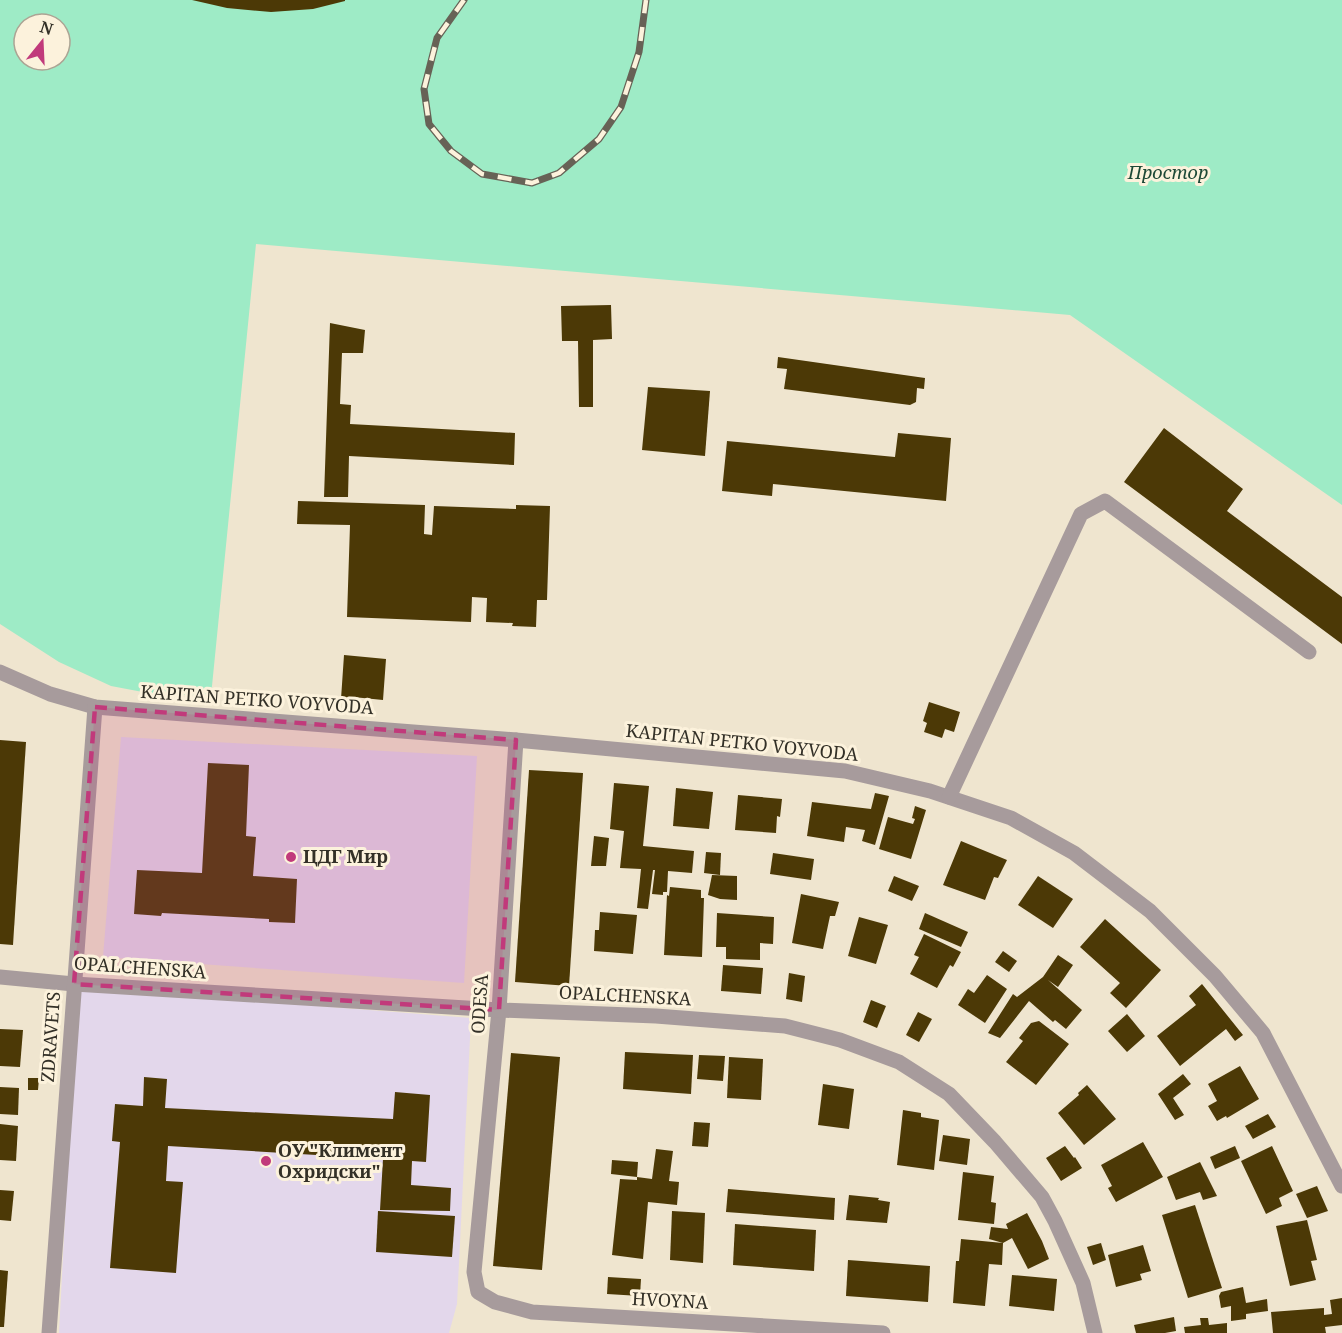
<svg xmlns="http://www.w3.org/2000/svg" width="1342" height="1333" viewBox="0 0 1342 1333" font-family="'Noto Serif',serif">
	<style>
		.education { fill: #e3d7eb }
		.green { fill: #9eebc6; fill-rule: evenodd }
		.building { fill: #4c3906 }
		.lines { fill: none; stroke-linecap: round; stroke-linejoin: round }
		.minor { stroke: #a79b9c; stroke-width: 15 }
		.rail-casing { stroke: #676256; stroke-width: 7 }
		.rail { stroke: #fcf2dc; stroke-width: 4.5; stroke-dasharray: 14; stroke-linecap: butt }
		.marked { fill: #c13a7b; fill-opacity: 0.2; stroke: #c13a7b; stroke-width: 4.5; stroke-dasharray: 12 8; stroke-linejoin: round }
		.poi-dot { fill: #c13a7b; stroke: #fcf2dc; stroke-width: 2 }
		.labels { text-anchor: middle; stroke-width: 6; stroke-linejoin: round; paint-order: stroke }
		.park-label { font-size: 18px; font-style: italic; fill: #1d4836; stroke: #fcf2dc }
		.street-label { font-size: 18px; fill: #333027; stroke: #fcf2dc }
		.poi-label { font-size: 18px; font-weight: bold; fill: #333027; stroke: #fcf2dc; text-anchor: start }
	</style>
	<rect width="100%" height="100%" fill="#efe5cf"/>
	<g class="education">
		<path d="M121 737 477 756 464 983 103 957Z"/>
		<path d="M77 987 471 1018 457 1304 449 1333H59Z"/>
	</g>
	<path class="green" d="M0 0H1342V505L1070 315 256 244 211 696 148 693 111 686 59 662 0 624ZM24 24H60V60H24Z"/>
	<g class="building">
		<path d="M192 0H345V1L313 9 271 12 227 8Z"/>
		<path d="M611 305 612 339 593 340V407H579L578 341H562L561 306Z"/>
		<path d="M330 323 365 330 363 353H342L340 404 351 405 350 424 515 433 514 465 349 456 348 497H324Z"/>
		<path d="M778 357 925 378 924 389 917 388 916 402 910 405 784 389 787 369 777 368Z"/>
		<path d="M648 387 710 391 705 456 642 450Z"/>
		<path d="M1164 428 1243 489 1227 511 1342 597V644L1124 482Z"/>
		<path d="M898 433 951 438 946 501 773 484 772 496 722 491 727 441 895 457Z"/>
		<path d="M298 501 425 505 424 534 432 535 434 506 516 509V505L550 506 547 600H537L536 627 512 626 513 623 486 622 487 598 472 597 471 622 347 617 350 525 297 524Z"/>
		<path d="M344 655 386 659 383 700 353 697V700L341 699Z"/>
		<path d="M929 702 960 712 954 732 945 729 942 738 924 732 927 723 923 721Z"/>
		<path d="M0 740 26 742 13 945 0 944Z"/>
		<path d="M208 763 249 765 246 836 256 837 253 876 297 879 295 923 269 922V919L162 913 161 916 134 914 137 870 202 873Z"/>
		<path d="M529 770 583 773 569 986 515 982Z"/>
		<path d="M614 783 649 786 643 846 694 851 692 873 668 871 667 892H663V895L652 894 655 870H653L648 909 637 908 641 869 620 868 624 831 610 829Z"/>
		<path d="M676 788 713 792 709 829 673 826Z"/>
		<path d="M875 793 889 796 875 845 862 841 865 830 846 827 844 842 807 836 812 802 871 809Z"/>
		<path d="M738 795 782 799 780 817 777 816 776 833 735 830Z"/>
		<path d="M915 806 926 810 911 859 879 849 888 817 913 824 915 819 912 818Z"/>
		<path d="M594 836 609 838 606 866H591Z"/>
		<path d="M961 841 1007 860 998 878 994 877 985 900 943 885Z"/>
		<path d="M706 852 721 853 720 875 704 873Z"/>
		<path d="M773 853 814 859 811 880 770 874Z"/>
		<path d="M712 875 737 876V900L720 899 708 895Z"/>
		<path d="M894 876 919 886 912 901 888 891Z"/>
		<path d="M1038 876 1073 899 1053 928 1018 905Z"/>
		<path d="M670 887 701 890V898H704L702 957 664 955 667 895 669 896Z"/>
		<path d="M801 894 839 902 835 916H830L823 949 792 943Z"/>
		<path d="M600 912 637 915 633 954 594 951 595 930H599Z"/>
		<path d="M717 913 774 917 773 944 760 943V960L726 959V947H716Z"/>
		<path d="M925 913 968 932 961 947 919 929Z"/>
		<path d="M859 917 888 925 876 964 848 956Z"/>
		<path d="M1105 919 1161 970 1126 1008 1110 993 1120 983 1080 947Z"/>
		<path d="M924 934 961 952 953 967 950 965 937 988 910 974 919 957 914 955Z"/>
		<path d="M1003 951 1017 961 1009 972 995 962Z"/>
		<path d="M1058 955 1073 965 1058 987 1048 980 1082 1010 1066 1029 1055 1020 1053 1022 1029 1001 1000 1038 988 1033 1013 994 1017 997 1043 977Z"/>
		<path d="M723 965 763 968 761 994 721 991Z"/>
		<path d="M789 973 805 976 802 1002 786 999Z"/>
		<path d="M987 975 1007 989 985 1023 958 1005 968 989 974 993Z"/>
		<path d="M1202 984 1243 1035 1235 1041 1226 1029 1180 1066 1157 1036 1196 1005 1189 996Z"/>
		<path d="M871 1000 886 1006 877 1028 863 1022Z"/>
		<path d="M918 1012 932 1019 919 1042 906 1035Z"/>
		<path d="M1127 1014 1145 1036 1127 1052 1108 1031Z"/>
		<path d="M1039 1021 1069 1044 1036 1085 1006 1062 1023 1041 1019 1038 1031 1023Z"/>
		<path d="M0 1029 23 1030 20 1067 0 1066Z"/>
		<path d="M625 1052 693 1055 691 1094 623 1089Z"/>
		<path d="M511 1053 560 1057 542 1270 493 1266Z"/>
		<path d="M699 1055 725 1056 723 1081 697 1079Z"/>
		<path d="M729 1057 763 1059 761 1100 727 1098Z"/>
		<path d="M1240 1066 1259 1099 1227 1118 1226 1116 1217 1121 1208 1106 1217 1101 1208 1084Z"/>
		<path d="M1183 1074 1191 1084 1173 1098 1184 1115 1175 1120 1158 1094Z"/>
		<path d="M144 1077 167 1079 165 1108 393 1119 395 1092 430 1095 426 1162 412 1161 411 1185 451 1188 450 1211 380 1210 383 1159 168 1146 166 1181 183 1182 176 1273 110 1268 120 1142 112 1141 115 1104 143 1106Z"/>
		<path d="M28 1078H39L38 1090H28Z"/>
		<path d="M823 1084 854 1089 849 1129 818 1125Z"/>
		<path d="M1087 1085 1116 1119 1084 1145 1058 1113 1079 1095 1078 1093Z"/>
		<path d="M0 1087 19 1088 18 1115 0 1114Z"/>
		<path d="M903 1110 921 1113V1117L939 1120 934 1170 897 1165Z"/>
		<path d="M1268 1114 1276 1127 1253 1139 1245 1126Z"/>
		<path d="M694 1122 710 1123 708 1147 692 1146Z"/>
		<path d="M0 1124 18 1126 16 1161 0 1160Z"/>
		<path d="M943 1135 970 1139 967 1165 939 1161Z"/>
		<path d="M1143 1142 1163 1177 1116 1202 1108 1188 1112 1186 1101 1165Z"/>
		<path d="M1065 1146 1074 1158 1075 1157 1082 1168 1061 1181 1046 1158Z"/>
		<path d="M1235 1146 1240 1158 1215 1169 1210 1157Z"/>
		<path d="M1272 1146 1293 1191 1279 1198 1282 1206 1266 1214 1241 1161Z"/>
		<path d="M656 1149 673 1151 669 1181 679 1182 677 1205 648 1202 643 1259 612 1255 620 1179 637 1180V1177L652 1179Z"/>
		<path d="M612 1160 638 1162 637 1177 611 1174Z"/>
		<path d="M1200 1162 1217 1196 1203 1200 1200 1192 1176 1200 1167 1177Z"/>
		<path d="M963 1172 994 1176 991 1202 996 1203 994 1224 958 1220Z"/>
		<path d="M1317 1186 1328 1211 1307 1218 1296 1194Z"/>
		<path d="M728 1189 835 1198 834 1220 726 1212Z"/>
		<path d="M0 1190 14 1191 11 1221 0 1220Z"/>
		<path d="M849 1195 879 1198 878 1200 890 1202 887 1223 846 1220Z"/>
		<path d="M1195 1205 1222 1288 1188 1298 1162 1215Z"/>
		<path d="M378 1211 455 1216 452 1257 376 1252Z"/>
		<path d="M672 1211 705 1213 703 1263 670 1260Z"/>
		<path d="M1027 1213 1042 1241 1049 1259 1028 1269 1012 1238 1003 1243 1002 1265 989 1264 985 1306 953 1303 956 1261H959L961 1239 1003 1243 989 1239 991 1227 1008 1229 1006 1224Z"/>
		<path d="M1307 1220 1317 1260 1311 1261 1316 1280 1290 1286 1276 1226Z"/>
		<path d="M735 1224 816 1230 814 1271 733 1265Z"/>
		<path d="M1101 1243 1106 1260 1093 1265 1087 1247Z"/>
		<path d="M1143 1245 1151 1271 1140 1274 1142 1280 1116 1287 1108 1255Z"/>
		<path d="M848 1260 930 1266 928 1302 846 1296Z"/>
		<path d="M0 1270 8 1271 4 1327H0Z"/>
		<path d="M1012 1275 1057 1279 1054 1311 1009 1306Z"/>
		<path d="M608 1277 641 1279 640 1296 607 1294Z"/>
		<path d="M1243 1287 1246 1303 1267 1299 1268 1311 1246 1314V1319L1231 1321V1306L1221 1308 1219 1296 1221 1292Z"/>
		<path d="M1342 1298V1325L1325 1327 1326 1333H1273L1271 1312 1324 1308V1315L1332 1314 1330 1300Z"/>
		<path d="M1174 1317 1176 1331 1165 1333H1136L1134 1325Z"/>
		<path d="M1200 1318H1208L1209 1325 1227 1323V1333H1185L1184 1327 1201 1325Z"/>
	</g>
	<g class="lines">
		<g class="minor">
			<path d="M0 672 50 694 95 707 516 740 845 771 930 791 1011 818 1074 853 1150 911 1215 976 1263 1033 1342 1186"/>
			<path d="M516 740 499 1010 474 1272 478 1292 495 1302 532 1312 883 1333"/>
			<path d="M949 797 1081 514 1105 501 1309 652"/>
			<path d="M0 977 74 984 499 1010 656 1016 785 1026 840 1040 899 1062 949 1094 995 1142 1042 1197 1055 1221 1083 1283 1095 1333"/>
			<path d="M49 1333 95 707"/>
		</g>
		<defs>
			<path id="rail" d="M464 0 437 38 424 89 429 124 451 151 482 174 532 183 559 173 599 139 621 107 639 52 646 0"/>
		</defs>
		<use href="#rail" class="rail-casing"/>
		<use href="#rail" class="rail"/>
	</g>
	<path class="marked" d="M95 707 516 740 499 1010 74 984Z"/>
	<g class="poi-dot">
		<circle cx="291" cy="857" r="6"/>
		<circle cx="266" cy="1161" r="6"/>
	</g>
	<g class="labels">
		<g class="park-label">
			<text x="1168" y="179">Простор</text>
		</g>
		<g class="street-label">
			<text transform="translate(257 700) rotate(4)" y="6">KAPITAN PETKO VOYVODA</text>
			<text transform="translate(742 743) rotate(6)" y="6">KAPITAN PETKO VOYVODA</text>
			<text transform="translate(140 968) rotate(4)" y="6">OPALCHENSKA</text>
			<text transform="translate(625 996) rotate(3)" y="6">OPALCHENSKA</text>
			<text transform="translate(480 1004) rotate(-86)" y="6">ODESA</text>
			<text transform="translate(51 1037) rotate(-86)" y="6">ZDRAVETS</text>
			<text transform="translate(670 1301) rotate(3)" y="6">HVOYNA</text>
		</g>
		<g class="poi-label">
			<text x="303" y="863">ЦДГ Мир</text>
			<text x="278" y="1157">ОУ "Климент<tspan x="278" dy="21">Охридски"</tspan></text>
		</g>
	</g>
	<g transform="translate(42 42) rotate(18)"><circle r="28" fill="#fcf2dc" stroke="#aca494" stroke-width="1.5"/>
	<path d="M0-4.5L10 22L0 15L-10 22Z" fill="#c13a7b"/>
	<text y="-9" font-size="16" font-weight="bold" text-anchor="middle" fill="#333027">N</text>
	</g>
</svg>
